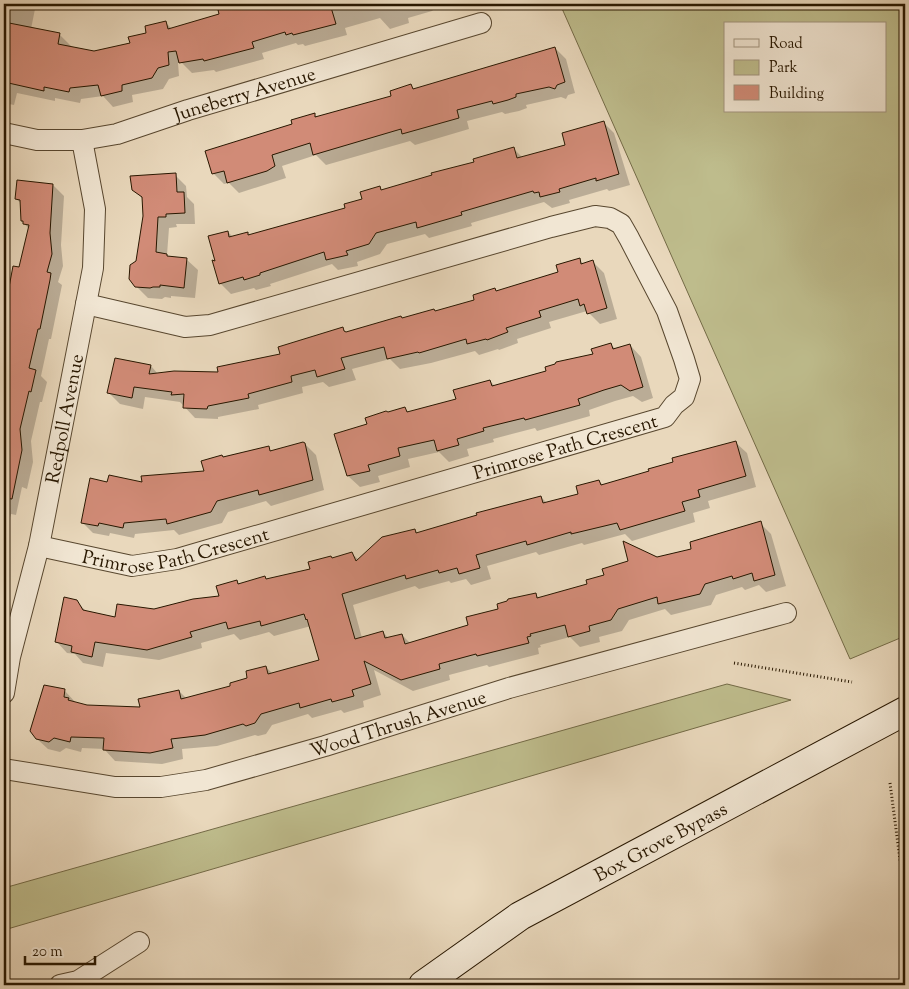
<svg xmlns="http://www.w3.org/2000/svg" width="909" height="989" viewBox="0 0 909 989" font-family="'Sorts Mill Goudy',serif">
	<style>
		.green { fill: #bebc8c; stroke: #736a46; fill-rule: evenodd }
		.shadow { fill: #0003 }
		.building { fill: #d18b77; stroke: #281700 }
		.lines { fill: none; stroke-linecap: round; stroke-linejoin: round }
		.minor-casing { stroke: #58472f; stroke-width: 22 }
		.secondary-casing { stroke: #281700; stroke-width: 30 }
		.path { stroke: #281700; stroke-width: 3; stroke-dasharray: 1 2.5; stroke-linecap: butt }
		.minor { stroke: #f1e6d3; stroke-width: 20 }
		.secondary { stroke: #f1e6d3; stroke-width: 28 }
		.labels { text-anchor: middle; stroke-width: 5; stroke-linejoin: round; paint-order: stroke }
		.street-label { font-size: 19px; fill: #281700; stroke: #f1e6d3 }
	</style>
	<rect width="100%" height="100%" fill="#e9d8bc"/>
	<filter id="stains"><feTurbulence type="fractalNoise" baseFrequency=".004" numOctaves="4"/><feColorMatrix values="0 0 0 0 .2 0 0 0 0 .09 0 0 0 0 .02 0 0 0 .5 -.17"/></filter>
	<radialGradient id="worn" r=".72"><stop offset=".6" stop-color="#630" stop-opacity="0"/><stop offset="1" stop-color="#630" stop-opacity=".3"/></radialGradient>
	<g class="green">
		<path d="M560 4H905V636L850 659ZM725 24H885V111H725Z"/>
		<path d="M727 684 791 700 4 930V888Z"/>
	</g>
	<g class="shadow">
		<path d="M4 4H36L31 29 60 35 71 46 70 48 94 52 131 44 165 22 172 29 221 15 230 7 244 4H439L432 11 408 18 409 23 390 29 380 18 345 28 347 35 305 46 303 44 298 45 296 43 262 53 264 59 216 72 214 70 192 73 181 62 178 63 179 76 169 79 163 89 132 95 133 102 113 107 103 96 81 99 80 103 55 98V101L17 93 14 105 4 103Z"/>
		<path d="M555 48 566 59 575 93 568 95 566 99 561 97 526 105 527 108 519 111 505 114 502 112 467 121 469 129 415 145 410 141 326 165 316 155 282 166 286 178 239 193 229 183 224 184 213 173 294 125 314 114 317 118 393 96 411 86 415 90Z"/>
		<path d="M603 122 614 133 630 185 609 191 607 189 569 200 570 203 552 208 544 202 471 223 472 226 429 238 425 234 387 244 380 254 357 262 358 266 338 270 332 264 270 284 271 286 256 290 254 288 231 294 220 283 217 262 228 232 233 237 247 233 250 236 347 209 364 200 379 188 382 191 475 162 513 148 523 158 567 146Z"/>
		<path d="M175 175 186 186 187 197 194 204 195 224H176L177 227 169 228 167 255 170 258 186 259 198 270 195 298 171 296V298L165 297 162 299 148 298 136 286 137 261 144 216 143 199 133 189Z"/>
		<path d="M53 185 64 196 61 245 63 266 58 282 62 285 51 339H49L41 376 47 382 42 402H40L31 441 33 462 27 489 22 487 16 515 11 514 9 521H6L4 533V299L8 300 20 268 29 229 22 221V204L16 199Z"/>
		<path d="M579 260 584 264 593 262 604 273 617 319 600 324 587 311 549 322 551 328 517 339 518 343 499 350 498 349 479 355 475 351 431 363 400 369 390 359 352 369 356 380 329 387 323 382 302 387 303 393 258 405 259 409 218 417V419L195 418 180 402 145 397 143 409 120 404 109 393 151 366 158 374 220 373 281 355 343 329 347 333 436 312 476 301 497 292 559 273Z"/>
		<path d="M611 345 616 349 630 345 641 357 653 398 642 402 633 396 615 401 589 410 590 416 537 431 535 428 493 439 494 442 467 449 469 456 449 462 439 452 408 459 410 467 378 476 380 482 360 487 348 476 368 425 388 413 405 408 409 413 458 400 490 381 496 387 547 372 594 355Z"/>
		<path d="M735 442 747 453 756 487 708 501 710 508 693 513 695 522 632 541 625 534 584 545 582 543 539 555 536 552 487 566 491 579 471 585 466 579 451 583 449 581 419 589 415 586 353 605 362 638 383 632 389 639 402 635 410 643 469 626 500 609 536 595 540 599 588 585 657 558 693 550 760 523 771 534 786 586 766 592 759 585 745 590 742 587 716 595 711 605 671 615 665 609 629 620 622 631 599 637 600 642 580 647 570 637 540 645 541 647 538 648 539 654 489 667 487 665 449 675 450 680 413 691 374 670 381 695 363 701 364 707 344 713 341 710 312 718 308 714 272 725 266 734 258 736 255 735 217 746 182 749 183 759 162 764 115 761 104 749 82 748 81 752 66 748 60 752 48 749 36 738 65 691 76 703 86 706 142 709 179 691 187 699 232 687 249 679 266 667 273 674 321 661 311 626 274 636 269 632 240 640 234 634 201 643 202 648 159 660 106 653 103 667 83 663 75 654 67 653 56 641 76 601 87 612 116 619 220 598 236 581 240 585 265 578 267 580 312 570 333 559 351 553 359 560 415 530 418 533 541 497 547 503 579 495 599 481 604 486 651 472Z"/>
		<path d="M305 444 316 455 324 490 271 506 266 501 228 512 222 523 179 535 174 530 135 534 134 538 110 533 109 536 93 533 82 522 108 484H143L206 472 224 458 268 448 273 452Z"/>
	</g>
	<g class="building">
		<path d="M236 4H330L336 24 293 35 292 33 286 35 285 32 252 42 254 48 204 61 203 59 179 63 176 51 168 52 169 65 158 68 152 78 122 85V91L101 96 98 85 70 88 69 92 44 87V91L4 82V22L60 33 58 44 94 51 130 43 128 37 146 33 145 26 166 21 168 29 219 14 218 10Z"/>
		<path d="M555 47 565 82 557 85 555 89 549 87 516 94V97L508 100 493 104 492 101 457 110 459 118 402 134 401 129 313 155 310 143 272 155 275 166 267 171 227 183 224 171 212 174 205 151 292 124 291 120 315 113V117L391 96 390 91 411 84 413 89Z"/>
		<path d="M604 121 619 174 596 181V178L559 189 560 192 540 197 539 192 534 193 533 191 461 212 462 215 417 228 416 222 376 233 369 244 346 251 348 255 326 260 324 252 260 273V275L244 280 243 277 219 284 212 260 215 261 208 236 228 231 229 237 248 232V235L345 208 344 204 362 199 360 192 380 186 381 190 432 175 431 173 474 162 473 159 514 147 517 158 565 145 562 133Z"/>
		<path d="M176 173 177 192H184L185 213 166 214V217H158L156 252 167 254V256L187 258 184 288 160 285V287H153L150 288 135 287 129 279 130 265 136 261 143 216 142 197 132 190 130 176Z"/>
		<path d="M17 180 53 184 50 233 52 254 47 272 51 273 50 280 40 329H38L29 368 36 370 31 392 29 391 20 429 22 450 12 499 4 498V298H7L13 266 19 267 29 225 23 224V221H21L20 200 15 199Z"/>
		<path d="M580 258 581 264 593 260 607 308 587 314 584 304 580 306 578 299 539 311 541 317 506 328 508 332 487 340 486 339 467 344 466 339 419 353 418 352 387 359 384 347 341 358 345 369 317 377 315 370 291 376 292 382 248 394 249 398 208 406 207 409 183 408 184 394 171 395 172 392 134 387 132 398 107 393 115 358 151 365 149 374 174 371 218 372 217 367 280 354 278 347 343 327 344 331 346 332 401 316 402 318 434 309 435 311 474 300 473 295 495 288 496 291 558 272 556 265Z"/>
		<path d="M611 343 613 349 630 344 643 387 630 391 621 385 604 390 578 399 580 405 525 420 524 418 483 428 484 431 457 439 459 445 437 451 434 440 398 448 400 456 368 465 370 471 347 476 334 434 367 424 365 418 386 411 388 412 405 407 407 412 456 399 453 390 490 380 492 386 546 371 545 367 555 364 556 362 593 354 591 349Z"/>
		<path d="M736 441 746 476 698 490 700 497 682 502 685 511 620 530 617 523 571 534V532L527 545 526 541 476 555 480 568 459 574 457 568 439 573 438 570 406 579 405 575 342 594 355 639 383 631 385 638 402 634 405 644 468 625 466 617 498 609 497 604 507 601 508 599 536 593 537 598 587 584 586 580 604 575 602 569 628 561 623 541 657 557 691 549 690 542 761 521 775 575 754 581 752 573 733 579 732 576 705 584 700 594 658 604 657 597 618 609 611 620 589 626 590 631 568 637 565 625 530 634 531 636 527 637 529 643 477 656 476 654 439 664 440 669 401 680 364 661 371 684 352 690 354 696 332 702 331 699 300 708 299 703 261 714 255 723 246 726 243 724 205 735 171 739 173 748 150 753 103 750 104 738 71 737 70 742 54 738 49 742 36 739 30 731 44 685 65 689 64 697 69 698 68 700 87 705 140 707 138 699 179 690 181 699 230 686V683L247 678 246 671 266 666 268 674 319 660 307 619 306 620 304 614 261 626 260 621 228 629 226 622 190 632 192 637 147 650 95 642 92 657 71 652 72 646 55 642 64 597 77 600 83 610 115 617 117 604 154 609 193 599 219 596 216 586 237 580 238 584 265 576 266 579 310 569 308 562 331 556 332 558 352 552 356 561 382 537 415 529 416 533 477 515 476 513 541 496 543 503 578 494 576 486 599 480 601 485 649 471 648 469 673 462 672 458Z"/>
		<path d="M303 442 305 443 313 480 259 495 258 490 217 501 211 512 167 524 166 519 124 523 123 528 99 523 98 526 81 523 90 478 107 482 109 475 142 482 141 476 204 471 201 461 222 455 223 457 269 446 270 451Z"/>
	</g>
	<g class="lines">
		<defs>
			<g id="minor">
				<path id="s1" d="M4 133 37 140H82L117 134 188 110 481 23"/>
				<path id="s2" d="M39 546 132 566 177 559 665 417 674 405 684 397 690 379 684 359 667 311 629 238 621 224 610 218 595 216 551 227 210 325 185 327 86 304"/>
				<path id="s3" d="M4 693 10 657 39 546 93 268 95 209 82 140"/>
				<path id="s4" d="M4 769 115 787H161L206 780 325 746 509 688 786 613"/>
				<path d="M60 985 78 981 139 942"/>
			</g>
			<g id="secondary">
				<path id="s5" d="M423 985 520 916 905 711"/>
			</g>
		</defs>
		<use href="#minor" class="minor-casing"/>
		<use href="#secondary" class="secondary-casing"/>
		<g class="path">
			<path d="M734 663 852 682"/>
			<path d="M890 783 905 898"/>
		</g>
		<use href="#minor" class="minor"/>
		<use href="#secondary" class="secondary"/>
	</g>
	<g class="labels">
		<g class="street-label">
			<text dy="7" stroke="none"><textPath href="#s1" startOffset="248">Juneberry Avenue</textPath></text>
			<text dy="7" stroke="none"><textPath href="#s3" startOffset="281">Redpoll Avenue</textPath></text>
			<text dy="7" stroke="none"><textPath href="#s2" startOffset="545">Primrose Path Crescent</textPath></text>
			<text dy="7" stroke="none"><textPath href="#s2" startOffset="140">Primrose Path Crescent</textPath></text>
			<text dy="7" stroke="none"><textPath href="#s4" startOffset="404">Wood Thrush Avenue</textPath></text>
			<text dy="7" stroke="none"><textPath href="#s5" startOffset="278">Box Grove Bypass</textPath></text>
		</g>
	</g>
	<rect width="909" height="989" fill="none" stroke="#e9d8bc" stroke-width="20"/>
	<rect x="5" y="5" width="899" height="979" fill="none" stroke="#281700" stroke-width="2.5"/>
	<rect x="10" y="10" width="889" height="969" fill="none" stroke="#281700"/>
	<rect x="724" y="22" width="162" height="90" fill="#f1e6d3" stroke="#a1937f"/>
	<rect x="734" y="39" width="25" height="8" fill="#f1e6d3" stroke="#a1937f"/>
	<text x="769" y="48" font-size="15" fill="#281700">Road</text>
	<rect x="734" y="60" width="25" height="15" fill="#bebc8c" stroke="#a1937f"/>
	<text x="769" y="72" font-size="15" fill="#281700">Park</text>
	<rect x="734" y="85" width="25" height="15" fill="#d18b77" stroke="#a1937f"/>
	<text x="769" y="98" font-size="15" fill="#281700">Building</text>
	<path d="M25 956v8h70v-8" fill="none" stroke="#281700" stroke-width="2.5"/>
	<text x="32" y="956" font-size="15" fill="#281700" stroke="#f1e6d3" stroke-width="4" paint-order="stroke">20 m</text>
	<rect width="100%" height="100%" filter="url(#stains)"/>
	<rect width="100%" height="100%" fill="url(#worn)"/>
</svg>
